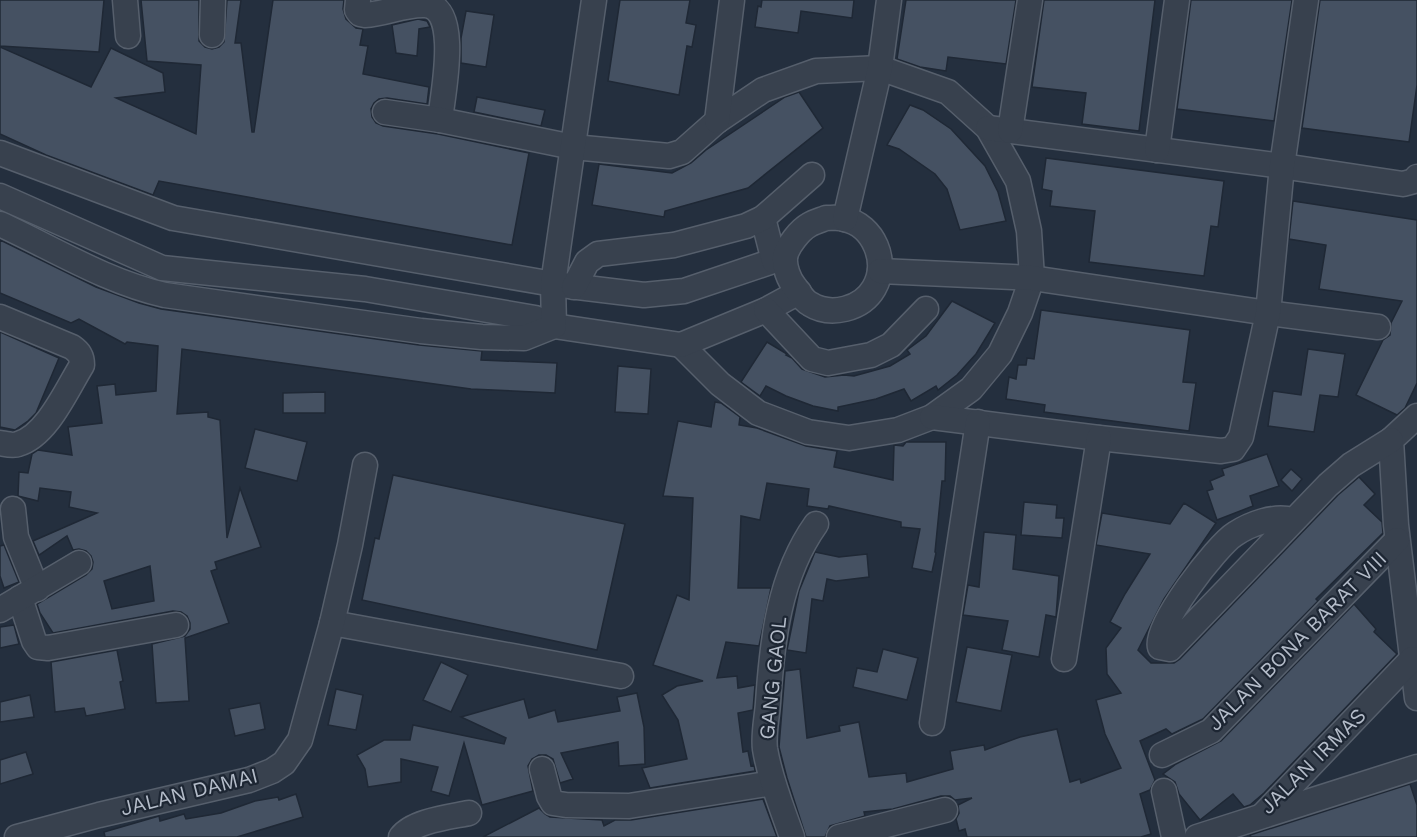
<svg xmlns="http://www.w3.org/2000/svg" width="1417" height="837" viewBox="0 0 1417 837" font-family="'Work Sans',sans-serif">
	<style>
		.building { fill: #455162; stroke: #1f2835; stroke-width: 1.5; fill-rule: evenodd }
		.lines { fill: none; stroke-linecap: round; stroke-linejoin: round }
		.minor-casing { stroke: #565f6c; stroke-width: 27 }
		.minor { stroke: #38414e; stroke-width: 24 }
		.labels { text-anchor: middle; stroke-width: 4.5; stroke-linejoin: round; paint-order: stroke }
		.street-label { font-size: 21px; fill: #b4bcc9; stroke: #1d2633 }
	</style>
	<rect width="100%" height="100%" fill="#242f3e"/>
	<g class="building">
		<path d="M0 0H104L99 52 0 46Z"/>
		<path d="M141 0H199V41L205 47 212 49 219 47 224 42 227 0H241L235 43H241L252 132H254L273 0H344L343 9 346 19 356 28 363 29 360 45 368 46 363 74 429 87 427 104 387 98 379 99 374 103 371 109 372 117 376 123 383 126 438 134 529 153 512 245 159 181 153 195 46 155 0 134V47L91 87 111 48 163 73 165 92 116 98 196 134 201 65 147 61Z"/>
		<path d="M620 0H690L686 23 696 25 692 47 687 46 679 95 608 81Z"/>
		<path d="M762 0H854L852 18 801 11 798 33 755 27 758 6 761 7Z"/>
		<path d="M906 0H1016L1006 64 948 57 946 71 920 67 897 59Z"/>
		<path d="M1044 0H1155L1139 131 1082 124 1086 93 1032 87Z"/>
		<path d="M1191 0H1292L1274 121 1177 109Z"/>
		<path d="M1320 0H1417V85L1409 142 1302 128Z"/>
		<path d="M466 11 494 15 486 67 461 63V38Z"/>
		<path d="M418 19 427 21 430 27 419 29 417 56 396 53 392 25Z"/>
		<path d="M799 92 823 128 748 188 665 211 664 217 592 205 599 164 672 173 691 163 706 150 785 97Z"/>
		<path d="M477 97 545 110 541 126 474 112Z"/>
		<path d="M910 105 923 110 951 129 985 166 998 192 1006 221 960 230 947 189 935 174 899 149 887 145Z"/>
		<path d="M1046 158 1224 181 1218 227 1211 226 1204 276 1089 262 1095 211 1050 206 1052 191 1042 189Z"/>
		<path d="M1293 201 1417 220V383L1405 408 1397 415 1356 395 1383 340 1390 335 1391 323 1402 301 1319 289 1326 245 1289 239Z"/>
		<path d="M0 240 96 287 139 303 161 309 419 345 482 351 481 360 557 363 555 393 471 389 182 349 177 414 208 412V417L220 420 227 538 240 488 261 547 215 562 217 569 211 571 229 623 185 638 189 701 156 703 152 644 185 636 190 629V623L187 616 181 612 173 611 53 633 40 613 37 604 86 575 92 569 93 562 91 556 86 551 79 549 73 550 67 536 39 555 33 541 97 513 69 507 71 492 40 488 38 501 18 496 19 472 28 473 32 454 38 450 72 455 68 427 102 423 97 386 115 384 116 395 156 391 158 346 127 342 125 344 79 319 71 323 0 293ZM150 566 154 601 112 609 104 581Z"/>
		<path d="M952 301 995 323 976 354 957 375 938 390 936 386 911 401 904 389 876 399 838 407V411L813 406 786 396 766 386 760 396 741 382 767 342 787 354 786 355 792 358 802 369 825 377 844 375 854 376 890 366 910 354 907 350 926 336Z"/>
		<path d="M1041 310 1190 330 1183 382 1196 383 1189 431 1044 412 1045 405 1006 399 1009 377 1016 379 1018 365H1026L1027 358 1034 359Z"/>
		<path d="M0 332 59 358 36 413 28 421 15 430 0 427Z"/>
		<path d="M1308 349 1345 354 1338 397 1320 395 1314 432 1268 426 1273 391 1301 395Z"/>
		<path d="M618 366 651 369 648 414 615 412Z"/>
		<path d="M325 392V413H283V393Z"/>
		<path d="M715 402 721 403 740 417 739 425 757 428 806 446 837 451 834 467 893 480 894 445 903 446 906 442H946L945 481H942L935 552 936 553 932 572 912 568 920 529 901 527V522L829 506 828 509 807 506 809 489 767 483 760 520 741 516 738 588H771L759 646 726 642 717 678 737 676 738 688 755 685 753 710 738 713 743 752 748 751 751 766 754 765 755 771 650 788 642 768 687 759 678 720 662 695 677 686 703 681 653 665 677 595 689 600 693 498 663 496 678 421 711 427Z"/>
		<path d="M255 429 307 442 297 481 245 468Z"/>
		<path d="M1267 454 1279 486 1250 496 1253 506 1217 520 1207 491 1213 489 1210 481 1224 475 1222 469Z"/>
		<path d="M1291 469 1302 479 1292 491 1281 480Z"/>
		<path d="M393 475 625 524 597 650 362 600 375 538 379 539Z"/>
		<path d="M1359 477 1375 494 1364 505 1382 522 1383 533 1316 599 1318 601 1203 719 1172 734 1166 729 1140 741 1155 780 1150 790 1140 794 1151 834 1141 837H967L965 829 959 831 956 819 959 813 958 805 972 798 955 800 950 796H941L893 809 864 812 865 816 830 826 825 837H806L787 778 779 747 785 671 800 669 807 738 840 731 839 726 859 722 869 777 906 773 907 782 953 769 950 751 984 745 985 750 1020 737 1057 729 1070 782 1080 779 1081 783 1121 768 1105 734 1096 700 1121 693 1107 674 1106 648 1121 628 1110 622 1125 594 1150 554 1096 545 1102 513 1170 524 1184 503 1216 523 1164 599 1138 650 1151 663H1174L1180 659 1338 495Z"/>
		<path d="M1024 502 1057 505 1056 518H1064L1062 538 1021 535Z"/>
		<path d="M984 532 1016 535 1013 569 1059 576 1056 617 1046 615 1039 657 1002 650 1008 621 963 615 968 585 979 587Z"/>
		<path d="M4 545 19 582 4 588 0 576V546Z"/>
		<path d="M815 552 839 557 867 554 869 577 836 581 827 579 823 601 812 599 806 653 787 650 799 591Z"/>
		<path d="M1354 604 1376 629 1374 632 1397 654 1264 793 1250 805 1244 807 1233 794 1200 820 1179 794 1175 782 1163 774 1176 764 1221 741Z"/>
		<path d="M14 625 19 644 0 648V627Z"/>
		<path d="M967 647 1012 655 1001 711 956 702Z"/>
		<path d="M883 649 918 658 907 700 853 687 857 668 877 672Z"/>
		<path d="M117 650 123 681 120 682 125 709 86 716 84 708 55 712 51 662Z"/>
		<path d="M441 662 468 675 451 712 423 700Z"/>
		<path d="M336 689 363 695 356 730 328 725Z"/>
		<path d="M637 693 644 727 645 764 619 766 618 742 561 753 573 779 560 783 553 759 546 755H539L532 759 528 766 533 791 482 805 464 743 449 796 431 791 438 767 401 759V782L368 787 365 769 357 755 384 740H410L413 725 504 744 506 738 461 717 524 699 529 718 555 710 558 722 620 711 617 697Z"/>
		<path d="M30 695 34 717 0 722V702Z"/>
		<path d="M260 703 265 729 235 736 229 709Z"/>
		<path d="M26 752 33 774 0 784V760Z"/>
		<path d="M1410 784 1417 805V837H1251L1250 835Z"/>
		<path d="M296 794 303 817 237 837H105L104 832 159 816 160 821 184 814 186 819 221 813 255 801 278 797 279 800Z"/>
		<path d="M763 799 777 837H483L539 808 545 814 550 817 602 820 604 826 615 820H631Z"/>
	</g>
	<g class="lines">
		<defs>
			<g id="minor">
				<path d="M125 0 128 36"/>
				<path d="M358 0 357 10 360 14 365 15C386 14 404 4 425 5 462 6 442 98 440 120"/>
				<path d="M212 35 213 0"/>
				<path d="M385 112 440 120 573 147 669 156 682 152 717 121 763 90 816 71 880 68 948 92 988 128 1018 181 1029 231 1032 278 1020 313 1000 354 971 389 932 417 898 430 849 438 808 432 758 413 720 384 681 345"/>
				<path d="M717 121 732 0"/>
				<path d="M988 128 1282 166 1403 184 1414 181 1417 177"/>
				<path d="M1010 131 1030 0"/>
				<path d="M1157 150 1177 0"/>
				<path d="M0 153 173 218 553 284 644 295 684 291 785 257"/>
				<path d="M0 196 162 268 365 289 535 318 554 326 681 345 766 310 799 292"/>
				<path d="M763 218 774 261"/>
				<path d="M826 218C832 218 839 217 844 219 874 225 889 262 874 288 862 309 831 317 810 304 804 301 799 293 795 287 789 280 784 267 785 257 787 246 800 230 809 225 814 222 821 220 826 218Z"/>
				<path d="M845 219 880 68 889 0"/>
				<path d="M0 224C54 249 107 282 165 295L421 331 482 337 524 338 554 326 553 284 594 0"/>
				<path d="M880 271 1032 278 1268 313 1378 327"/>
				<path d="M574 287 587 262 598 254 674 245 746 226 763 218 812 175"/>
				<path d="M766 310 812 359 828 363 871 355 891 345 926 309"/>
				<path d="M0 317 72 347C79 352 82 356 82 365 67 389 47 436 18 444 13 446 6 444 0 443"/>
				<path d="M1417 416 1391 440 1396 525 1417 698"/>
				<path d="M932 417 1099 438 1221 451 1233 449 1241 437 1268 313 1282 166 1306 0"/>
				<path d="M13 509 16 537 37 589"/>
				<path d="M1292 520C1274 515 1250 524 1235 534 1217 545 1153 628 1160 647L1170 649 1328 485 1351 465 1391 440"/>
				<path d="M20 598 34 641 38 647 48 648 176 625"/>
				<path d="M0 610 79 563"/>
				<path d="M332 623 621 676"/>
				<path d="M1064 659 1099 438"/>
				<path d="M932 723 978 422"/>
				<path d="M1162 755 1211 731 1397 540"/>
				<path d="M542 769 549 796 553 803 566 805 629 806 773 783"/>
				<path d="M1164 791 1174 837"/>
				<path d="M1263 815 1412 659"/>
				<path d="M17 837 99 815 249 780 272 771 284 763 300 740 332 623 350 545 365 465"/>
				<path d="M401 837C413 821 450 817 469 813"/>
				<path d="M792 837C782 808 770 779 765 749 763 735 767 718 768 703 772 641 779 576 816 524"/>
				<path d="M839 837 945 810"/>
				<path d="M1197 837 1417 767"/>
			</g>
		</defs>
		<use href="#minor" class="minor-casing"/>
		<use href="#minor" class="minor"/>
	</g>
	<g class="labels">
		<g class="street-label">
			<text transform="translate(1297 641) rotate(-45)" y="7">JALAN BONA BARAT VIII</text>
			<text transform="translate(773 678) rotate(-84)" y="7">GANG GAOL</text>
			<text transform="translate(1313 761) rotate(-45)" y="7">JALAN IRMAS</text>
			<text transform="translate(189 792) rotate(-14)" y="7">JALAN DAMAI</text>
		</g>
	</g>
</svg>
